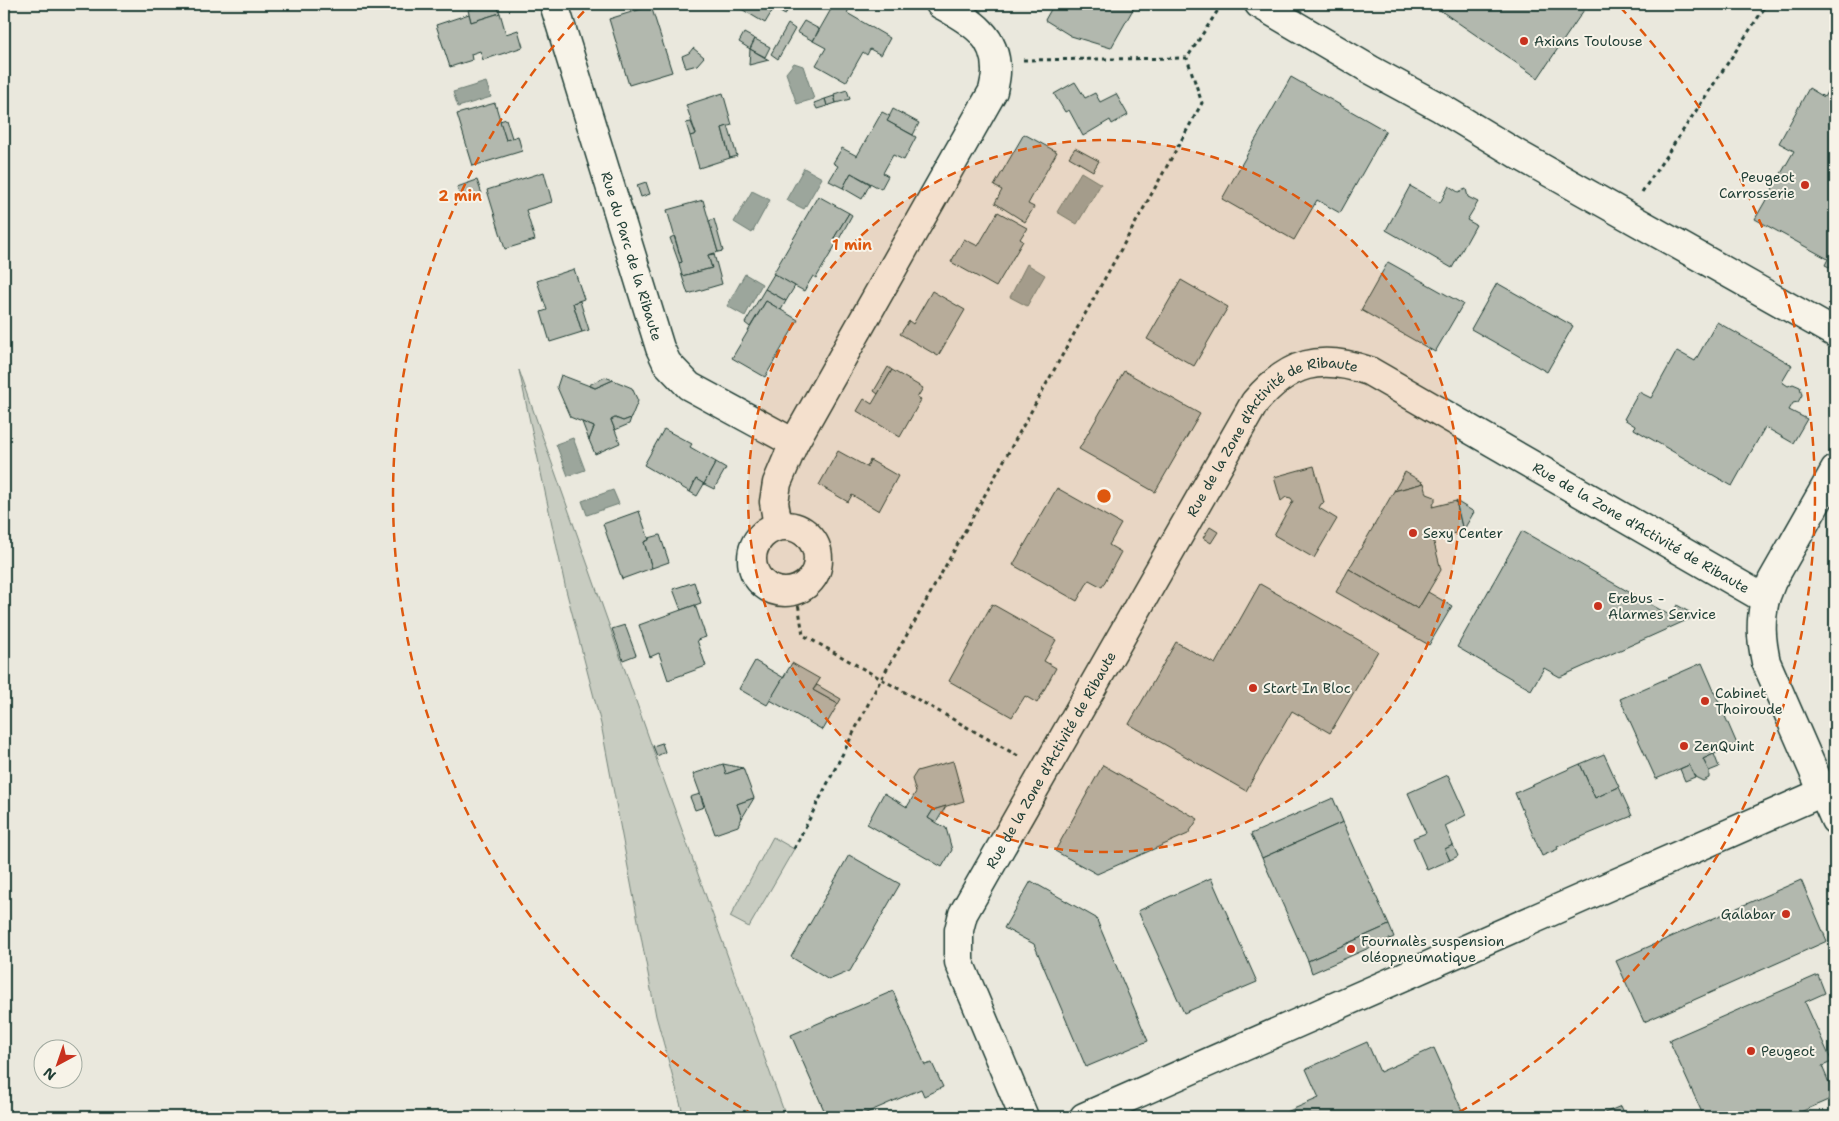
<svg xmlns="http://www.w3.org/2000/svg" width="1839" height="1121" viewBox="0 0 1839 1121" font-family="'Shantell Sans',sans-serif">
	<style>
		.green { fill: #c8ccc1; stroke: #74847a }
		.water { fill: #9ca69c; stroke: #6a7c72 }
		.building { fill: #b2b8ae; stroke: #1f3d34 }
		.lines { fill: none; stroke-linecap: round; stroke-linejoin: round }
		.minor-casing { stroke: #1f3d34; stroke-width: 31 }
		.path { stroke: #1f3d34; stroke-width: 3; stroke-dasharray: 4 4; stroke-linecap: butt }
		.minor { stroke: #f7f3e8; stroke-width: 28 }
		.ring { fill: none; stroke: #de580e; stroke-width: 2.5; stroke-dasharray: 9 6 }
		.poi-dot { fill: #c8321e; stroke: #f7f3e8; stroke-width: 2 }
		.labels { text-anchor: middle; stroke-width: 4; stroke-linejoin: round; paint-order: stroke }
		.poi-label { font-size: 14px; fill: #1f3d34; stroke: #f7f3e8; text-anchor: start }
		.street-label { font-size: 14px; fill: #1f3d34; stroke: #f7f3e8 }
		.centre { fill: #de580e; stroke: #f7f3e8; stroke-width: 2.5 }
		.ring-label { font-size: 15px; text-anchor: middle; font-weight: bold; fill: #de580e; stroke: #f7f3e8; stroke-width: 4; stroke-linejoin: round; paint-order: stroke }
	</style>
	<rect width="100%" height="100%" fill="#eae8dd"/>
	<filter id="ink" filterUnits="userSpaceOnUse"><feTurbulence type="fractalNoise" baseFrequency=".02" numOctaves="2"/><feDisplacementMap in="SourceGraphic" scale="10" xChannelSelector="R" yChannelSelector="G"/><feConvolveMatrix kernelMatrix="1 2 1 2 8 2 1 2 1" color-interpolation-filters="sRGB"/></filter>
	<g filter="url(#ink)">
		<g class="green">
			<path d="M519 370 661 772 786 1117H684L656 1016 601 724 566 590Z"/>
			<path d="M773 837 794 849 749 927 730 917Z"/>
		</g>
		<g class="water">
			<path d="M794 63 803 66 814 99 797 104 786 73Z"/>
			<path d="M486 82 491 97 458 107 453 92Z"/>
			<path d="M804 168 822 178 804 209 786 200Z"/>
			<path d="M1081 172 1101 184 1077 224 1057 212Z"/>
			<path d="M752 191 770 200 752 233 734 222Z"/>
			<path d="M1027 264 1045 275 1027 306 1010 297Z"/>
			<path d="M745 274 762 284 745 316 727 306Z"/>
			<path d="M573 438 585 470 568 476 556 444Z"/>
			<path d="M613 490 619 504 587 515 582 501Z"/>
		</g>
		<g class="building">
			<path d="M489 4H496L500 13 471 22 468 10Z"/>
			<path d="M733 4H783L789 8 785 15 774 8 765 23Z"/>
			<path d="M834 4H839L849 9 847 13 890 38 881 55 870 49 867 55 863 52 846 82 816 65 826 48 813 41Z"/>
			<path d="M1054 4H1136L1111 48 1071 36 1045 20Z"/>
			<path d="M1431 4H1588L1538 78Z"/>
			<path d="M651 6 672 72 629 85 609 19Z"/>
			<path d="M500 13 506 34 518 30 523 47 483 60 480 51 471 54 472 60 450 67 436 25 469 14 471 22Z"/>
			<path d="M804 21 819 29 813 41 797 32Z"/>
			<path d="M788 24 795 29 778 59 771 54Z"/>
			<path d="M744 33 755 39 750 49 739 42Z"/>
			<path d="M755 39 770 47 765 57 750 49Z"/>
			<path d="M693 48 704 57 697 65 686 68 682 56 689 53Z"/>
			<path d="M750 49 769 60 749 65Z"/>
			<path d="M1291 77 1386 131 1340 213 1317 200 1294 240 1222 199Z"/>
			<path d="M1835 78V270L1825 265 1828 259 1755 219 1794 151 1779 143 1809 88 1824 97Z"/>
			<path d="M1075 82 1085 98 1095 93 1100 102 1116 94 1128 115 1112 124 1110 120 1083 136 1069 110 1065 112 1054 94Z"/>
			<path d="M847 90 850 99 836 103 834 94Z"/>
			<path d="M723 93 732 125 722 128 730 158 699 168 690 136 696 134 686 105Z"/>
			<path d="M834 96 836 103 827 106 825 99Z"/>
			<path d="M825 99 827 106 817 109 814 103Z"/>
			<path d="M495 103 506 140 518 136 522 151 473 166 457 114Z"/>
			<path d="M893 109 919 123 913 135 887 121Z"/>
			<path d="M882 112 890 116 887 121 916 137 904 160 893 155 883 173 888 176 881 189 851 173 843 188 829 181 838 166 833 163 842 148 857 156Z"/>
			<path d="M506 119 512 138 506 140 500 121Z"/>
			<path d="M691 122 696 134 690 136 686 123Z"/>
			<path d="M728 126 737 156 730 158 722 128Z"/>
			<path d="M1024 134 1057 152 1028 204 1034 207 1025 222 995 203 1002 190 994 186Z"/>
			<path d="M1075 148 1099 161 1093 171 1069 157Z"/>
			<path d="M544 172 552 202 526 210 535 240 505 249 487 190Z"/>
			<path d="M851 173 870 184 862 199 843 188Z"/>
			<path d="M477 180 482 194 461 200 457 187Z"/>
			<path d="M646 182 650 194 641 197 637 185Z"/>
			<path d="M1410 186 1440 203 1449 186 1458 192 1466 189 1468 197 1478 202 1467 220 1476 225 1452 268 1386 230Z"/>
			<path d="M818 196 849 213 834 238 838 241 816 278 813 276 804 291 773 274Z"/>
			<path d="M703 200 718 252 708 255 712 268 682 276 679 263 682 262 667 210Z"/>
			<path d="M998 212 1027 228 1020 239 1023 241 996 287 951 262 964 239 978 246Z"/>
			<path d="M849 213 852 215 838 241 834 238Z"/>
			<path d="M714 219 723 251 718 252 709 221Z"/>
			<path d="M674 236 682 262 679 263 670 238Z"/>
			<path d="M714 254 722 284 688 294 682 276 712 268 708 255Z"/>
			<path d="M1388 262 1463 304 1435 352 1361 310Z"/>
			<path d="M574 269 584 299 573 303 582 332 550 342 541 312 547 310 537 281Z"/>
			<path d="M774 274 795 286 786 301 765 289Z"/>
			<path d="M1181 280 1228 307 1194 366 1147 339Z"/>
			<path d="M1497 283 1573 326 1547 372 1471 329Z"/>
			<path d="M765 289 786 301 781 310 766 301 750 327 745 323Z"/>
			<path d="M932 291 965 310 938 356 900 334 909 321 913 324Z"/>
			<path d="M580 301 589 330 582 332 573 303Z"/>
			<path d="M766 301 798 320 765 377 732 358Z"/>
			<path d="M1717 322 1792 365 1782 382 1788 386 1793 384 1800 387 1802 395 1798 402 1793 403 1789 410 1807 419 1793 443 1765 427 1732 486 1634 429 1635 426 1624 419 1639 392 1651 398 1677 351 1695 361Z"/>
			<path d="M888 367 892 370 878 394 874 391Z"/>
			<path d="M892 370 923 388 917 398 921 400 900 437 857 411 864 399 872 404Z"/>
			<path d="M1124 371 1200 414 1155 492 1079 449Z"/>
			<path d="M561 375 595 388 613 380 632 388 638 401 631 418 623 421 615 418 611 420 620 443 595 454 589 440 594 427 570 417 557 387Z"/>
			<path d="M605 377 613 380 595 388 589 385Z"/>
			<path d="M615 418 623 421 631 418 629 424 615 430 611 420Z"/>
			<path d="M582 422 594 427 589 440Z"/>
			<path d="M664 429 692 444 690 447 716 462 704 484 696 479 690 492 644 465Z"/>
			<path d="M838 451 867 467 870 460 898 476 879 511 852 495 848 502 819 485Z"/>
			<path d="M716 462 726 468 714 489 704 484Z"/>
			<path d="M1314 466 1324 503 1321 504 1319 508 1337 519 1314 558 1274 535 1293 501 1291 498 1286 497 1281 501 1274 477Z"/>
			<path d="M1405 472 1424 483 1394 491Z"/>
			<path d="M696 479 704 484 697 496 690 492Z"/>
			<path d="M1424 483 1427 494 1435 497V501L1432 507 1456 501 1463 531 1433 539 1441 570 1418 609 1349 569 1394 491Z"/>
			<path d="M1057 488 1121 524 1109 545 1121 552 1102 587 1089 580 1077 601 1013 565Z"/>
			<path d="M1456 501 1474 512 1463 531Z"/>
			<path d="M639 511 649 540 644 542 652 568 622 579 603 524Z"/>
			<path d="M1210 527 1218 532 1211 543 1203 538Z"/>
			<path d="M1522 531 1671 616 1677 605 1696 616 1560 677 1544 668 1531 690 1457 647Z"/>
			<path d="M660 535 669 562 652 568 644 542 649 540V538Z"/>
			<path d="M1349 569 1418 609 1428 592 1452 606 1429 645 1336 592Z"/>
			<path d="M694 582 701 603 681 610 673 589Z"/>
			<path d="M1260 584 1378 651 1330 733 1292 711 1246 791 1129 724 1176 642 1215 664Z"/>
			<path d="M992 604 1056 640 1044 661 1056 668 1037 703 1025 696 1012 717 949 681Z"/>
			<path d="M695 605 706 637 697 640 706 666 668 680 659 653 650 657 639 625Z"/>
			<path d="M625 625 636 655 623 660 612 629Z"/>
			<path d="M755 661 784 678 767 705 739 689Z"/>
			<path d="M792 663 820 679 813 690 838 704 823 730 770 700Z"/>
			<path d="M1702 663 1737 744 1703 759 1709 771V778L1703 781 1695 777 1689 765 1656 779 1620 699Z"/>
			<path d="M817 685 841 699 838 704 813 690Z"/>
			<path d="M662 743 665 752 657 756 653 746Z"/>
			<path d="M1604 754 1619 787 1595 798 1580 764Z"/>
			<path d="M1714 754 1719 767 1709 771 1703 759Z"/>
			<path d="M953 761 964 801 933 810 928 818 946 828 952 850 942 867 867 824 884 793 907 807 916 792 912 779 917 771Z"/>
			<path d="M723 764 743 768 726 774Z"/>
			<path d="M723 764 726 774 743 768 754 798 737 804 742 818 738 826 715 834 693 774Z"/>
			<path d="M1580 764 1595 798 1619 787 1632 816 1557 847 1558 849 1542 856 1515 793Z"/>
			<path d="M1103 765 1198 819 1188 834 1097 874 1055 851Z"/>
			<path d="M1689 765 1695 777 1685 781 1680 769Z"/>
			<path d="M1448 775 1466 815 1445 826 1453 845 1445 849 1450 860 1427 870 1413 838 1426 833 1408 793Z"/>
			<path d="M700 794 704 807 695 810 690 797Z"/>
			<path d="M754 798 742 818 737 804Z"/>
			<path d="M1333 798 1343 822 1262 858 1251 834Z"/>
			<path d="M946 806 936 823 928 818 933 810Z"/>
			<path d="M1343 822 1389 925 1308 961 1262 858Z"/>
			<path d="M1453 845 1458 856 1450 860 1445 849Z"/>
			<path d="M849 855 900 884 850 971 829 980 791 957Z"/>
			<path d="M1211 878 1257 982 1184 1013 1138 911Z"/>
			<path d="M1801 880 1827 941 1644 1022 1616 961Z"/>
			<path d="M1031 881 1096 918 1148 1041 1086 1067 1034 944 1004 928Z"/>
			<path d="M1389 925 1394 937 1312 973 1308 961Z"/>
			<path d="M1818 975 1825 993 1805 1002 1832 1062 1822 1066 1835 1097 1789 1117H1704L1669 1040Z"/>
			<path d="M893 991 925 1065 932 1063 943 1087 924 1096 921 1089 857 1117H827L791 1035Z"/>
			<path d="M1367 1042 1380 1072 1434 1048 1465 1117H1275L1319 1098 1306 1069Z"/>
			<path d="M1621 1106 1626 1117H1595Z"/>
		</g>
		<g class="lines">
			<defs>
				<g id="minor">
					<path id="s1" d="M554 4 660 348 667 363 689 386 794 443 993 91C994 85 996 78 996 72 997 34 968 20 940 4"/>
					<path d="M1259 4 1371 70 1441 108 1517 154 1835 333"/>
					<path d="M778 526 774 502 777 483 794 443"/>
					<circle cx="785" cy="559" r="33"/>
					<path d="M1765 599 1772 581 1835 470"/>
					<path id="s2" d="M1024 1117 959 962V930L963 914 1255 402C1289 362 1320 354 1369 371L1765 599C1760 623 1761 638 1766 662L1835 820"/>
					<path d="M1084 1117 1823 792"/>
				</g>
			</defs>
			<use href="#minor" class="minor-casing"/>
			<g class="path">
				<path d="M1023 60 1187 58 1222 4"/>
				<path d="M1642 192 1767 4"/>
				<path d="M796 590 803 635 1020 757"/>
				<path d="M794 849 881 679 915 621 1202 103 1187 58"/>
			</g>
			<use href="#minor" class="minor"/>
		</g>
	</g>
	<circle cx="1104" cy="496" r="356" fill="#de580e" fill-opacity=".12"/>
	<g class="ring">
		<circle cx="1104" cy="496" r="356"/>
		<path d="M754 1115A711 711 0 0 1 588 7M1620 7A711 711 0 0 1 1454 1115"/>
	</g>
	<g class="poi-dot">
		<circle cx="1524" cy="41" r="5"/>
		<circle cx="1805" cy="185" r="5"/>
		<circle cx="1413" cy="533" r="5"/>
		<circle cx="1598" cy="606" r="5"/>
		<circle cx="1253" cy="688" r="5"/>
		<circle cx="1705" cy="701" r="5"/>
		<circle cx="1684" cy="746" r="5"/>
		<circle cx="1786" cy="914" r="5"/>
		<circle cx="1351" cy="949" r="5"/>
		<circle cx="1751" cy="1051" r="5"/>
	</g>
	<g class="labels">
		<g class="poi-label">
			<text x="1534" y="46">Axians Toulouse</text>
			<text x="1795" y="182" text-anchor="end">Peugeot<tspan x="1795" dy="16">Carrosserie</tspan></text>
			<text x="1423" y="538">Sexy Center</text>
			<text x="1608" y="603">Erebus -<tspan x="1608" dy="16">Alarmes Service</tspan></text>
			<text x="1263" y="693">Start In Bloc</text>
			<text x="1715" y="698">Cabinet<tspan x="1715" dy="16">Thoiroude</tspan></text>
			<text x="1694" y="751">ZenQuint</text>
			<text x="1776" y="919" text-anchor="end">Galabar</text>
			<text x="1361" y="946">Fournalès suspension<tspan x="1361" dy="16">oléopneumatique</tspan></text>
			<text x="1761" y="1056">Peugeot</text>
		</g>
		<g class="street-label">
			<text dy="5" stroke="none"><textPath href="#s1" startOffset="264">Rue du Parc de la Ribaute</textPath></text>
			<text dy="5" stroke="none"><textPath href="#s2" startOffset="799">Rue de la Zone d'Activité de Ribaute</textPath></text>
			<text dy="5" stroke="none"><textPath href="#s2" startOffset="1248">Rue de la Zone d'Activité de Ribaute</textPath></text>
			<text dy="5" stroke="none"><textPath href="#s2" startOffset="394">Rue de la Zone d'Activité de Ribaute</textPath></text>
		</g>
	</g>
	<circle cx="1104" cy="496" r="8" class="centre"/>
	<g class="ring-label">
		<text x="460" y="201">2 min</text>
		<text x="852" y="250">1 min</text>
	</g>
	<rect width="1839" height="1121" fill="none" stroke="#f7f3e8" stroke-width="20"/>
	<rect x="10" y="10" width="1819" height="1101" fill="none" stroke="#1f3d34" stroke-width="2" filter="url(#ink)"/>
	<g transform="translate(58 1064) rotate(220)"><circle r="24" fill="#f7f3e8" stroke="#a1aaa0"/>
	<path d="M0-4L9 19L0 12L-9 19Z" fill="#c8321e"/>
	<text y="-8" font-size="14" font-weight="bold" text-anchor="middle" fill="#1f3d34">N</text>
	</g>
</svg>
